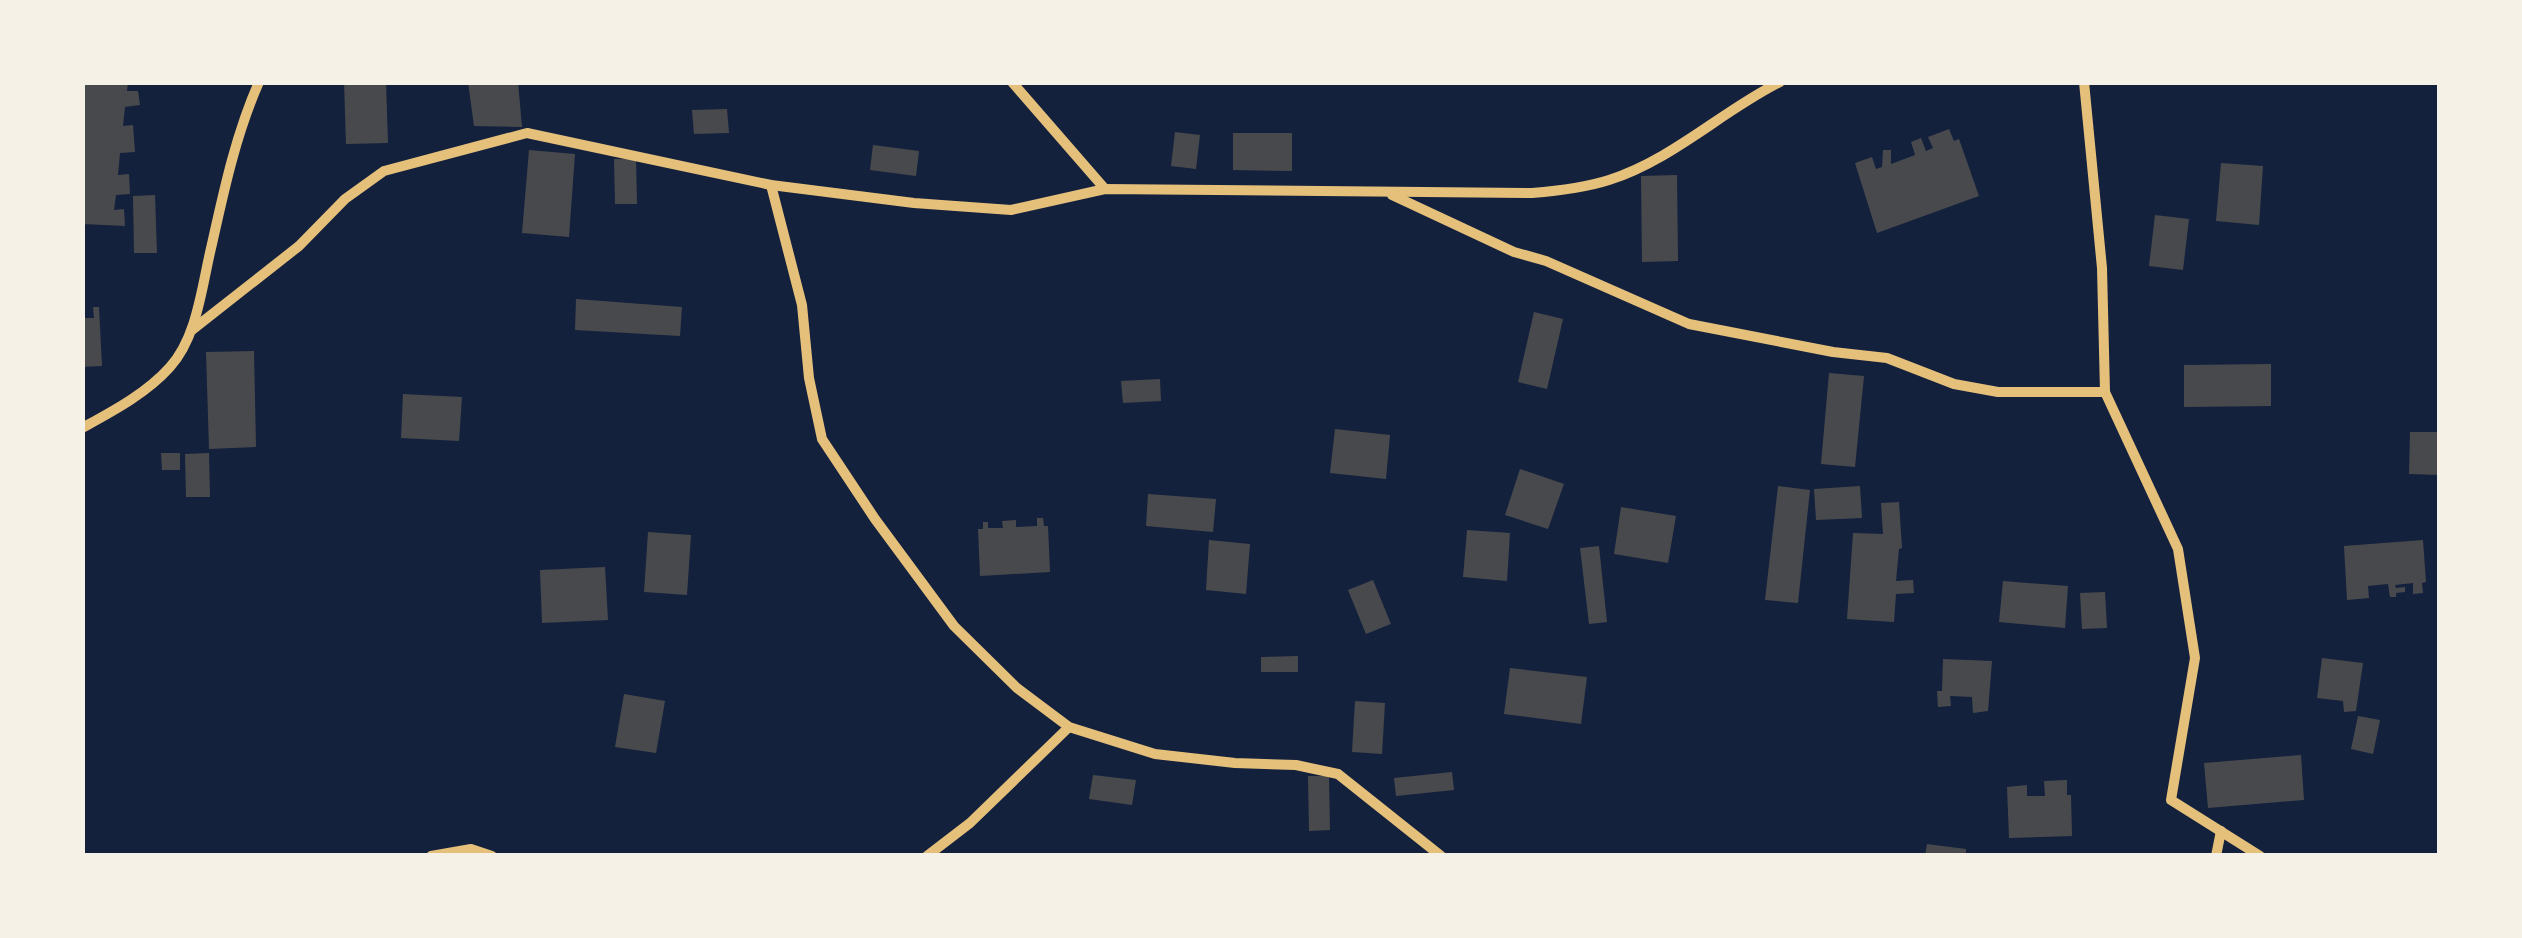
<svg xmlns="http://www.w3.org/2000/svg" width="2522" height="938" viewBox="0 0 2522 938" font-family="Commissioner,sans-serif">
	<style>
		.building { fill: #48494c }
		.lines { fill: none; stroke-linecap: round; stroke-linejoin: round }
		.minor { stroke: #e5c07b; stroke-width: 10 }
	</style>
	<rect width="100%" height="100%" fill="#14213d"/>
	<g class="building">
		<path d="M82 82H128L127 91H138L140 105 125 107 123 126 133 125 135 152 120 153 118 175 129 174 130 194 116 195 114 210 124 209 125 226 82 224Z"/>
		<path d="M344 82H386L388 143 346 144Z"/>
		<path d="M468 82H518L522 127 474 126Z"/>
		<path d="M727 109 729 133 694 134 692 110Z"/>
		<path d="M1949 129 1954 141 1959 139 1979 196 1877 233 1855 163 1872 157 1876 169 1882 167 1883 150H1891V164L1915 155 1911 142 1921 138 1926 151 1933 148 1928 137Z"/>
		<path d="M1175 132 1200 135 1196 169 1171 166Z"/>
		<path d="M1233 133H1292V171L1233 170Z"/>
		<path d="M873 145 919 151 916 176 870 170Z"/>
		<path d="M529 150 575 154 569 237 522 233Z"/>
		<path d="M614 159H636L637 204H615Z"/>
		<path d="M2221 163 2263 166 2259 225 2216 221Z"/>
		<path d="M1677 175 1678 261 1642 262 1641 176Z"/>
		<path d="M155 195 157 253H134L133 196Z"/>
		<path d="M2155 215 2189 219 2183 270 2149 266Z"/>
		<path d="M576 299 682 307 680 336 575 330Z"/>
		<path d="M93 307H99L102 366 82 367V318H94Z"/>
		<path d="M1534 312 1563 319 1547 389 1518 382Z"/>
		<path d="M254 351 256 447 209 449 206 352Z"/>
		<path d="M2271 364V406L2184 407V365Z"/>
		<path d="M1829 373 1864 376 1855 467 1821 464Z"/>
		<path d="M1160 379 1161 401 1123 403 1121 381Z"/>
		<path d="M403 394 462 397 459 441 401 438Z"/>
		<path d="M1335 429 1390 435 1386 479 1330 473Z"/>
		<path d="M2410 432H2440V475L2409 474Z"/>
		<path d="M161 453H180V470H162Z"/>
		<path d="M209 453 210 497H186L185 454Z"/>
		<path d="M1520 469 1564 484 1548 529 1505 515Z"/>
		<path d="M1778 486 1810 490 1798 603 1765 600Z"/>
		<path d="M1860 486 1862 518 1816 520 1814 489Z"/>
		<path d="M1148 494 1216 499 1213 532 1146 526Z"/>
		<path d="M1899 502 1902 548 1899 549 1896 581 1913 580 1914 593 1896 594 1894 622 1847 619 1853 533 1883 534 1881 503Z"/>
		<path d="M1621 507 1676 516 1668 563 1614 554Z"/>
		<path d="M1037 518H1043L1044 526H1048L1050 572 980 576 978 529H983V522H988V528H1003L1002 521 1016 520V527L1037 526Z"/>
		<path d="M1467 530 1510 533 1507 581 1463 577Z"/>
		<path d="M648 532 691 535 687 595 644 592Z"/>
		<path d="M1209 540 1250 544 1246 594 1206 590Z"/>
		<path d="M2423 540 2426 582 2422 583 2423 593 2413 594V583L2395 585 2396 588 2405 587V592L2396 593V597H2390L2388 584 2368 586 2369 598 2347 600 2344 546Z"/>
		<path d="M1599 546 1607 622 1589 624 1580 548Z"/>
		<path d="M605 567 608 620 542 623 540 570Z"/>
		<path d="M1373 580 1391 624 1366 634 1348 590Z"/>
		<path d="M2003 581 2068 586 2065 628 1999 622Z"/>
		<path d="M2105 592 2107 628 2082 629 2080 593Z"/>
		<path d="M1298 656V672H1261V657Z"/>
		<path d="M2322 658 2363 663 2356 711 2344 712 2343 701 2317 698Z"/>
		<path d="M1943 659 1992 661 1988 711 1973 713 1972 697 1950 696 1951 706 1938 707 1937 691H1942Z"/>
		<path d="M1510 668 1587 677 1581 724 1504 714Z"/>
		<path d="M624 694 665 701 656 753 615 747Z"/>
		<path d="M1355 701 1385 703 1382 754 1352 752Z"/>
		<path d="M2358 716 2380 720 2373 754 2351 749Z"/>
		<path d="M2301 755 2304 800 2208 808 2204 763Z"/>
		<path d="M1452 772 1454 790 1396 796 1394 778Z"/>
		<path d="M1093 775 1136 780 1132 805 1089 799Z"/>
		<path d="M1308 776H1329L1330 830 1309 831Z"/>
		<path d="M2067 780V795H2071L2072 836 2009 838 2007 787 2027 785V796H2045L2044 781Z"/>
		<path d="M1927 844 1966 849V856H1925Z"/>
	</g>
	<g class="lines">
		<g class="minor">
			<path d="M1012 82 1105 189"/>
			<path d="M2084 82 2102 268 2105 392 2178 549 2195 658 2171 800 2260 856"/>
			<path d="M771 185 802 305 809 378 822 439 875 519 954 626 1017 688 1069 727 1155 754 1235 763 1296 765 1338 774 1441 856"/>
			<path d="M1392 195 1514 252 1546 261 1689 324 1833 352 1887 358 1954 384 1998 392H2105"/>
			<path d="M192 330 299 246 345 199 384 171 527 133 771 185 914 203 1011 210 1105 189 1532 193C1558 191 1584 188 1609 180 1672 160 1722 111 1780 82"/>
			<path d="M82 428C113 411 147 393 170 367 198 336 202 284 212 244 224 190 236 134 259 82"/>
			<path d="M431 856 471 849 492 856"/>
			<path d="M927 856 970 823 1069 727"/>
			<path d="M2216 856 2221 831"/>
		</g>
	</g>
	<rect width="2522" height="938" fill="none" stroke="#f6f1e7" stroke-width="170"/>
</svg>
